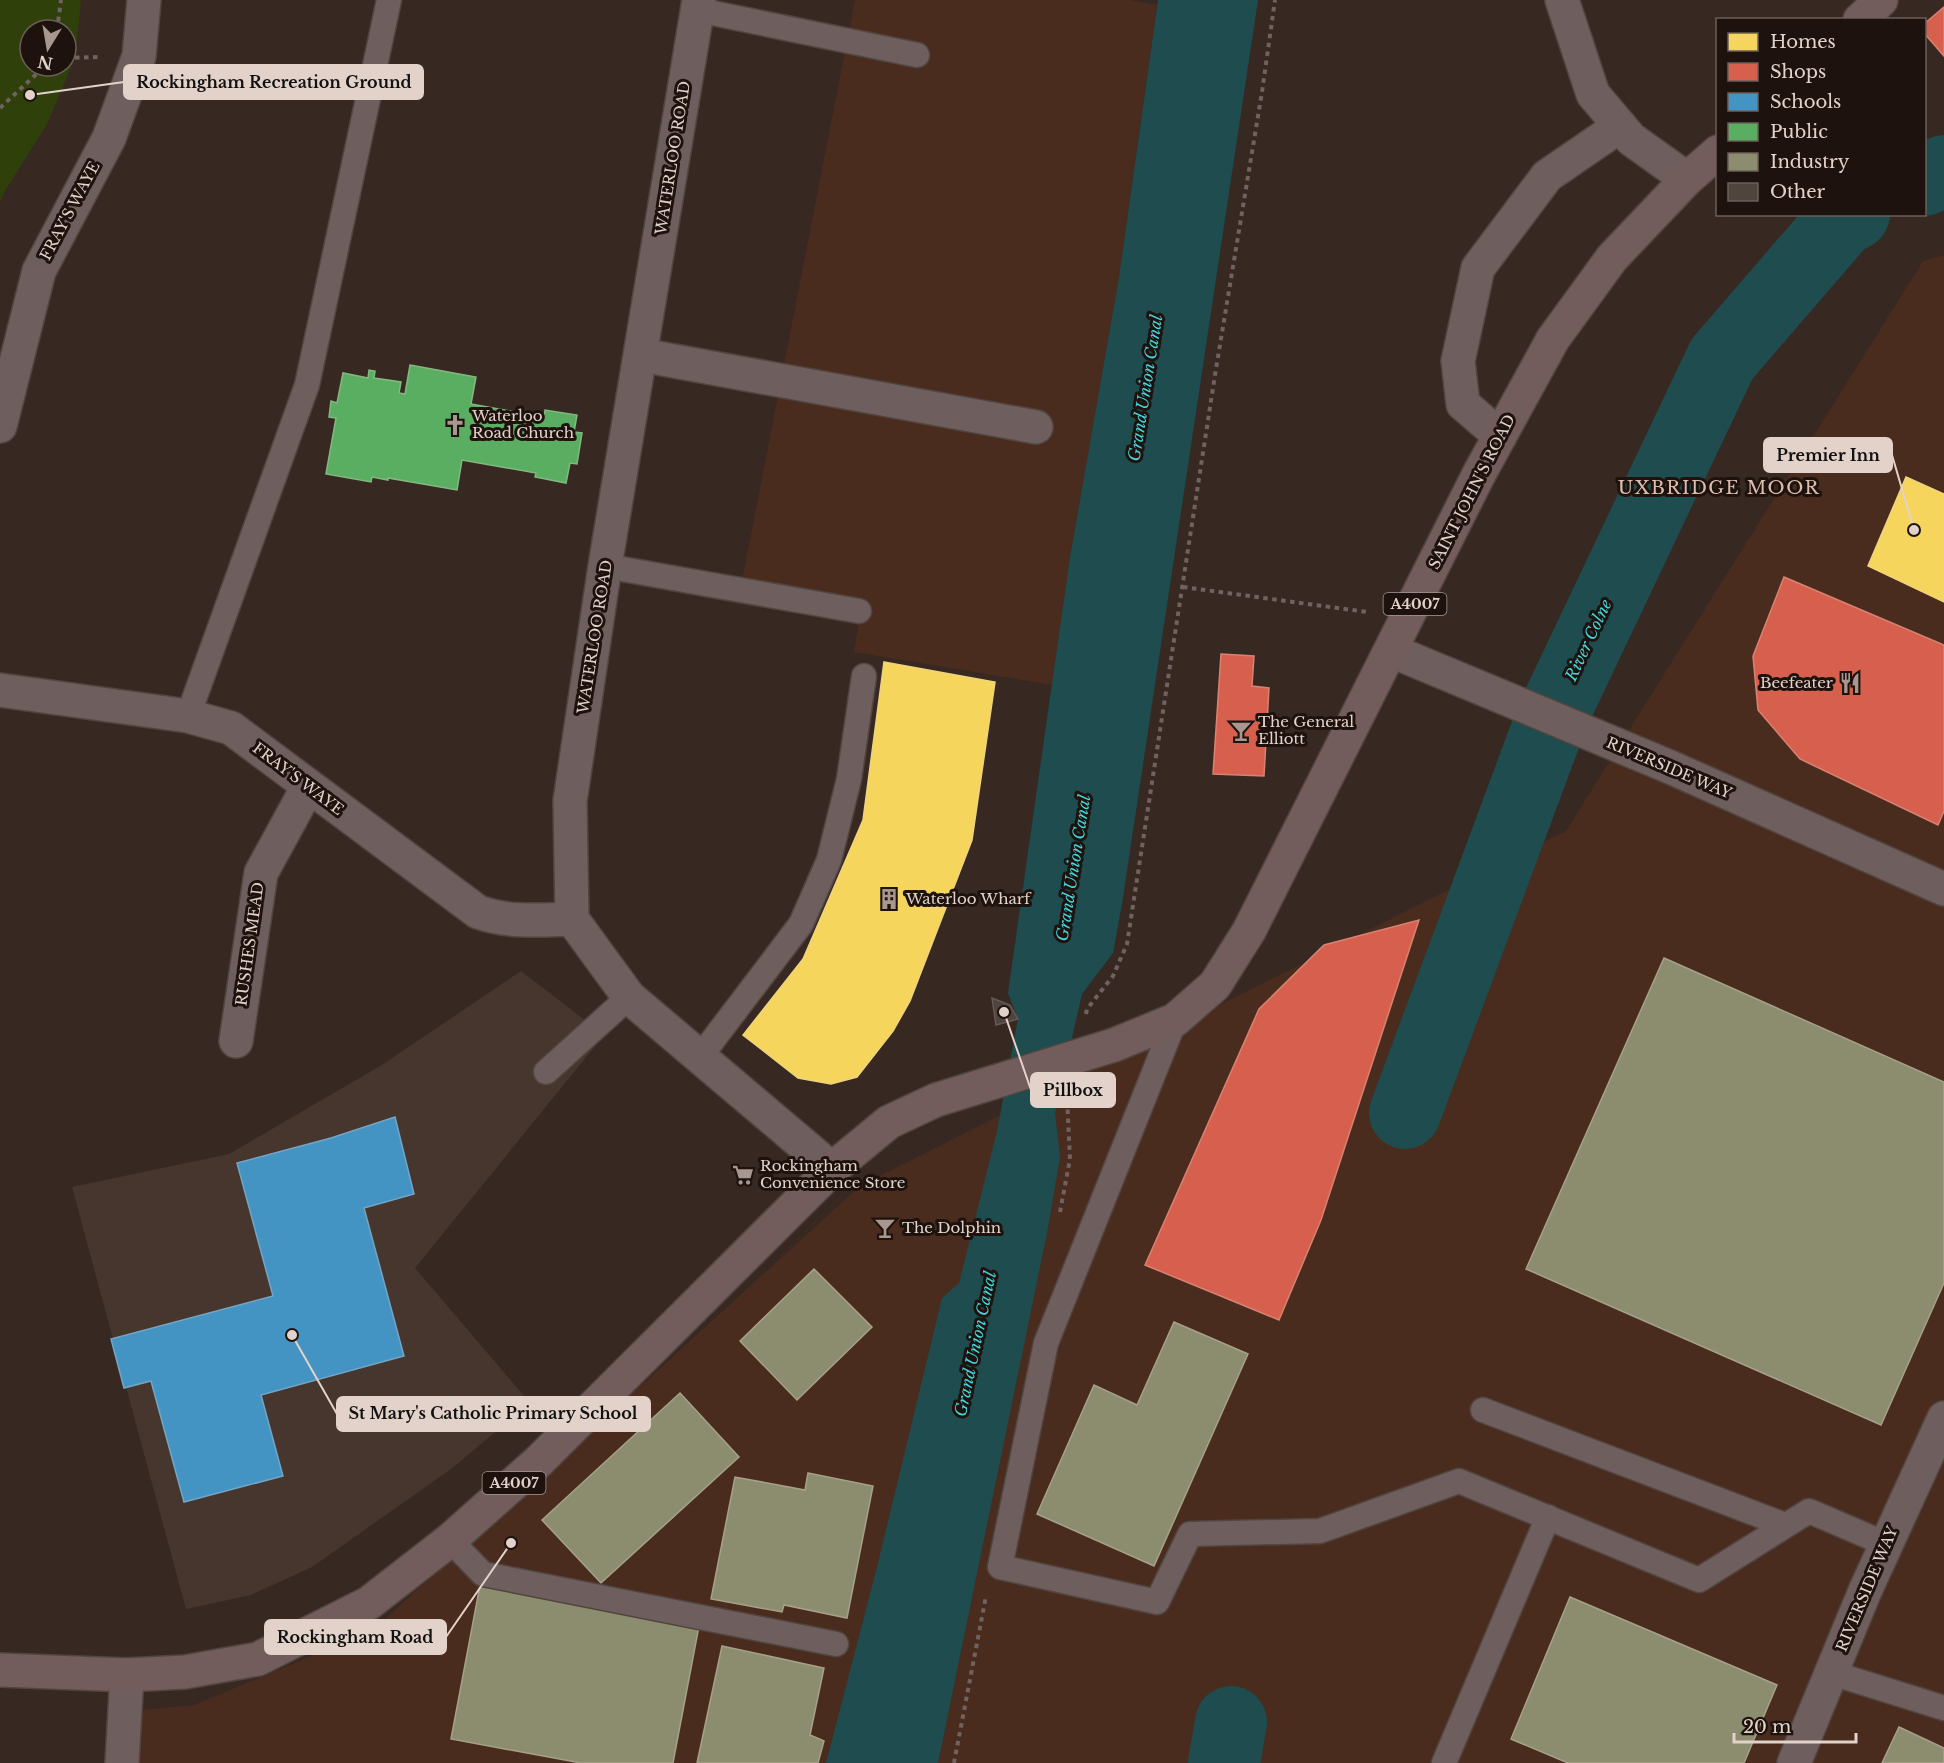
<svg xmlns="http://www.w3.org/2000/svg" width="1944" height="1763" viewBox="0 0 1944 1763" font-family="'Libre Baskerville',serif">
	<style>
		.built { fill: #492c1e }
		.education { fill: #47362e }
		.green { fill: #30400b; fill-rule: evenodd }
		.water { fill: #1e4c4f }
		.homes { fill: #f6d55c; stroke: #f0d47d; stroke-width: 1.5 }
		.shops { fill: #d6604d; stroke: #da8272; stroke-width: 1.5 }
		.schools { fill: #4393c3; stroke: #73a6c5; stroke-width: 1.5 }
		.public { fill: #5aae61; stroke: #83b980; stroke-width: 1.5 }
		.industry { fill: #8c8c6e; stroke: #a6a18a; stroke-width: 1.5 }
		.lines { fill: none; stroke-linecap: round; stroke-linejoin: round }
		.river { stroke: #1e4c4f; stroke-width: 72 }
		.building { fill: #4f443e; stroke: #655a54; stroke-width: 1.5 }
		.service-casing { stroke: #51453f; stroke-width: 27 }
		.minor-casing { stroke: #51453f; stroke-width: 36 }
		.primary-casing { stroke: #51453f; stroke-width: 36 }
		.path { stroke: #706261; stroke-width: 4; stroke-dasharray: 4.5 4.5; stroke-linecap: butt }
		.service { stroke: #6e5e5e; stroke-width: 24 }
		.minor { stroke: #6e5e5e; stroke-width: 33 }
		.primary { stroke: #725c5c; stroke-width: 33 }
		.primary-bridge-casing { stroke: #51453f; stroke-width: 36; stroke-linecap: butt }
		.primary-bridge { stroke: #725c5c; stroke-width: 33 }
		.labels { text-anchor: middle; stroke-width: 6; stroke-linejoin: round; paint-order: stroke }
		.shield { fill: #1d120d; stroke: #a89891; stroke-width: 1.5 }
		.shield-label { font-size: 14px; font-weight: bold; fill: #e3d2ca }
		.street-label { font-size: 15px; fill: #e3d2ca; stroke: #1d120d }
		.poi-label { font-size: 15px; fill: #e3d2ca; stroke: #1d120d; text-anchor: start }
		.water-label { font-size: 16px; font-style: italic; fill: #44d7dd; stroke: #1d120d }
		.quarter-label { font-size: 18px; letter-spacing: 1.5px; fill: #ddbcad; stroke: #1d120d }
		.leader { fill: none; stroke: #e3d2ca; stroke-width: 2 }
		.callout-dot { fill: #e3d2ca; stroke: #1d120d; stroke-width: 2 }
		.callout { fill: #e3d2ca; stroke: #e3d2ca; stroke-width: 2 }
		.callout-label { font-size: 16px; text-anchor: middle; font-weight: bold; fill: #111 }
	</style>
	<rect width="100%" height="100%" fill="#372922"/>
	<g class="built">
		<path d="M855 0H1130L1157 5 1119 277 1070 557 1052 685 854 652 862 603 742 581Z"/>
		<path d="M1944 255V1763H134L142 1710 194 1705 372 1631 860 1186 1566 831 1923 261Z"/>
	</g>
	<path class="education" d="M521 971 604 1035 415 1268 530 1403 451 1469 312 1567 251 1595 186 1609 72 1187 229 1154 382 1065Z"/>
	<path class="green" d="M0 0H81L75 58 47 124 3 194 0 203ZM30 30H66V66H30Z"/>
	<path class="water" d="M1158 0H1258L1122 904 1113 953 1082 994 1055 1113 1060 1157 1048 1228 938 1763H826L877 1567 942 1298 959 1283 997 1131 1018 1019 1008 993 1070 557 1119 277Z"/>
	<g class="homes">
		<path d="M1906 477 1944 494V602L1868 566Z"/>
		<path d="M884 662 995 682 972 840 910 1001 893 1031 857 1077 831 1084 798 1078 743 1035 803 959 863 820Z"/>
	</g>
	<g class="shops">
		<path d="M1944 7V56L1924 33V24Z"/>
		<path d="M1784 577 1944 645V811L1938 825 1800 759 1758 710 1753 656Z"/>
		<path d="M1221 654 1254 656 1252 686 1269 688 1264 776 1213 774Z"/>
		<path d="M1419 920 1321 1220 1279 1320 1145 1265 1259 1009 1324 945Z"/>
	</g>
	<path class="schools" d="M395 1117 414 1194 364 1208 404 1356 261 1395 283 1476 184 1502 151 1381 124 1388 111 1339 273 1296 237 1163 331 1138Z"/>
	<path class="public" d="M410 365 476 377 471 404 544 417 545 410 577 415 574 432 582 433 577 464 570 463 566 483 535 477 536 473 462 460 457 490 388 478V480L372 477 371 482 326 474 336 418 329 417 331 401 337 403 343 373 368 378 369 370 375 371 374 378 401 382 399 393 405 394Z"/>
	<g class="industry">
		<path d="M1664 958 1944 1082V1283L1881 1425 1526 1269Z"/>
		<path d="M814 1269 872 1327 797 1400 740 1341Z"/>
		<path d="M1174 1322 1248 1354 1154 1566 1037 1514 1094 1385 1137 1405Z"/>
		<path d="M680 1393 739 1457 601 1583 542 1520Z"/>
		<path d="M808 1473 873 1486 847 1618 784 1605 782 1612 711 1599 735 1477 805 1490Z"/>
		<path d="M480 1585 699 1626 673 1763H581L451 1739Z"/>
		<path d="M1570 1597 1777 1685 1744 1763H1568L1511 1739Z"/>
		<path d="M722 1646 824 1668 810 1735 824 1741 818 1763H697Z"/>
		<path d="M1899 1727 1944 1748V1763H1882Z"/>
	</g>
	<g class="lines">
		<g class="river">
			<path d="M1924 180 1944 171"/>
			<path d="M1405 1113 1552 717 1722 359 1841 221 1854 214"/>
			<path d="M1224 1763 1231 1722"/>
		</g>
	</g>
	<path class="building" d="M992 998 1010 1005 1018 1019 996 1025Z"/>
	<g class="lines">
		<defs>
			<g id="service">
				<path d="M698 10 917 55"/>
				<path d="M605 566 859 611"/>
				<path d="M188 716 307 385 389 0"/>
				<path d="M1175 1020 1046 1343 1000 1567 1157 1602 1190 1534 1320 1531 1459 1481 1699 1580 1809 1511 1886 1544"/>
				<path d="M700 1057 801 924 829 860 849 779 864 676"/>
				<path d="M546 1072 629 997"/>
				<path d="M1483 1410 1785 1525"/>
				<path d="M450 1540 483 1574 836 1644"/>
				<path d="M1832 1673 1944 1708"/>
				<path d="M1444 1763 1548 1517"/>
			</g>
			<g id="minor">
				<path d="M699 0 605 566 570 801 572 919 629 997 832 1169"/>
				<path d="M1562 0 1593 94 1631 139 1687 179"/>
				<path d="M641 355 1036 427"/>
				<path d="M0 426 39 271 109 138 139 56 144 0"/>
				<path d="M1500 436 1463 404 1458 361 1478 268 1547 176 1620 126"/>
				<path d="M1392 651 1670 767 1944 889"/>
				<path d="M0 690 188 716 231 728 478 912C509 923 540 920 572 919"/>
				<path d="M236 1041 261 873 308 787"/>
				<path d="M122 1763 127 1675"/>
				<path d="M1794 1763 1865 1591 1944 1418"/>
			</g>
			<g id="primary">
				<path d="M1860 20 1881 0"/>
				<path d="M1114 1045 1175 1020 1215 985 1249 931 1479 474 1553 339 1612 258 1687 179 1718 152"/>
				<path d="M0 1670 127 1675 185 1672 258 1659 369 1603 450 1540 539 1461 832 1169 889 1122 936 1100"/>
			</g>
		</defs>
		<use href="#service" class="service-casing"/>
		<use href="#minor" class="minor-casing"/>
		<use href="#primary" class="primary-casing"/>
		<g class="path">
			<path d="M57 30 61 0"/>
			<path d="M66 58 98 57"/>
			<path d="M0 108 45 66"/>
			<path d="M1183 587 1367 612"/>
			<path d="M1086 1014 1087 1009 1113 976 1127 944 1215 375 1262 92 1275 0"/>
			<path d="M1060 1212 1070 1159 1067 1097"/>
			<path d="M954 1763 986 1596"/>
		</g>
		<use href="#service" class="service"/>
		<use href="#minor" class="minor"/>
		<use href="#primary" class="primary"/>
		<defs>
			<path id="primary-bridge" d="M936 1100 1114 1045"/>
		</defs>
		<use href="#primary-bridge" class="primary-bridge-casing"/>
		<use href="#primary-bridge" class="primary-bridge"/>
	</g>
	<defs>
		<symbol id="church-bare" viewBox="-9 -9 18 18"><path d="M-1.2-6h2.4v3.5h3.3v2.4h-3.3V6h-2.4V-.1h-3.3v-2.4h3.3Z" fill="#a7978f" stroke="#1d120d" stroke-width="2.5" paint-order="stroke"/></symbol>
		<symbol id="restaurant-bare" viewBox="-9 -9 18 18"><path d="M-5-6h1v4h1v-4h1v4h1v-4h1v5L-1.5 .5V6h-2V.5L-5-1ZM5-6V6H3V1.5H1.5Q1.5-4 5-6Z" fill="#a7978f" stroke="#1d120d" stroke-width="2.5" paint-order="stroke"/></symbol>
		<symbol id="bar-bare" viewBox="-9 -9 18 18"><path d="M-6-5H6L.8 .8V4.5H3.5V6h-7V4.5H-.8V.8Z" fill="#a7978f" stroke="#1d120d" stroke-width="2.5" paint-order="stroke"/></symbol>
		<symbol id="building-bare" viewBox="-9 -9 18 18"><path d="M-4-6H4V6H1V3H-1V6H-4ZM-2.5-4.3h1.7v1.8h-1.7ZM.8-4.3h1.7v1.8H.8ZM-2.5-1h1.7V.8h-1.7ZM.8-1h1.7V.8H.8Z" fill="#a7978f" stroke="#1d120d" stroke-width="2.5" paint-order="stroke"/></symbol>
		<symbol id="supermarket-bare" viewBox="-9 -9 18 18"><path d="M-6-5.5h2.5l.6 2H6L4.5 2H-2.5L-4.4-4H-6ZM-1.5 3.2a1.3 1.3 0 1 0 .1 0ZM3 3.2a1.3 1.3 0 1 0 .1 0Z" fill="#a7978f" stroke="#1d120d" stroke-width="2.5" paint-order="stroke"/></symbol>
	</defs>
	<g fill-rule="evenodd">
		<use href="#church-bare" x="440" y="410" width="30" height="30"/>
		<use href="#restaurant-bare" x="1835" y="668" width="30" height="30"/>
		<use href="#bar-bare" x="1226" y="716" width="30" height="30"/>
		<use href="#building-bare" x="874" y="884" width="30" height="30"/>
		<use href="#supermarket-bare" x="728" y="1160" width="30" height="30"/>
		<use href="#bar-bare" x="870" y="1213" width="30" height="30"/>
	</g>
	<g class="labels">
		<g class="shield">
			<rect x="1383.5" y="593" width="63" height="22" rx="4.5"/>
			<rect x="482.5" y="1472" width="63" height="22" rx="4.5"/>
		</g>
		<g class="shield-label">
			<text x="1415" y="609">A4007</text>
			<text x="514" y="1488">A4007</text>
		</g>
		<g class="street-label">
			<text transform="translate(673 158) rotate(-81)" y="5">WATERLOO ROAD</text>
			<text transform="translate(70 211) rotate(-62)" y="5">FRAY'S WAYE</text>
			<text transform="translate(1472 492) rotate(-63)" y="5">SAINT JOHN'S ROAD</text>
			<text transform="translate(595 637) rotate(-81)" y="5">WATERLOO ROAD</text>
			<text transform="translate(1669 768) rotate(23)" y="5">RIVERSIDE WAY</text>
			<text transform="translate(298 779) rotate(37)" y="5">FRAY'S WAYE</text>
			<text transform="translate(250 944) rotate(-82)" y="5">RUSHES MEAD</text>
			<text transform="translate(1867 1589) rotate(-67)" y="5">RIVERSIDE WAY</text>
		</g>
		<g class="poi-label">
			<text x="472" y="421">Waterloo<tspan x="472" dy="17">Road Church</tspan></text>
			<text x="1833" y="688" text-anchor="end">Beefeater</text>
			<text x="1258" y="727">The General<tspan x="1258" dy="17">Elliott</tspan></text>
			<text x="906" y="904">Waterloo Wharf</text>
			<text x="760" y="1171">Rockingham<tspan x="760" dy="17">Convenience Store</tspan></text>
			<text x="902" y="1233">The Dolphin</text>
		</g>
		<g class="water-label">
			<text transform="translate(1145 388) rotate(-81)" y="6">Grand Union Canal</text>
			<text transform="translate(1588 640) rotate(-65)" y="6">River Colne</text>
			<text transform="translate(1073 868) rotate(-81)" y="6">Grand Union Canal</text>
			<text transform="translate(975 1344) rotate(-78)" y="6">Grand Union Canal</text>
		</g>
		<g class="quarter-label">
			<text x="1719" y="494">UXBRIDGE MOOR</text>
		</g>
	</g>
	<path class="leader" d="M30 95L124 82M1914 530L1892 455M1004 1012L1031 1090M292 1335L337 1414M511 1543L446 1637"/>
	<g class="callout-dot">
		<circle cx="30" cy="95" r="6"/>
		<circle cx="1914" cy="530" r="6"/>
		<circle cx="1004" cy="1012" r="6"/>
		<circle cx="292" cy="1335" r="6"/>
		<circle cx="511" cy="1543" r="6"/>
	</g>
	<g class="callout">
		<rect x="124" y="65" width="299" height="34" rx="6"/>
		<rect x="1764" y="438" width="128" height="34" rx="6"/>
		<rect x="1031" y="1073" width="84" height="34" rx="6"/>
		<rect x="337" y="1397" width="313" height="34" rx="6"/>
		<rect x="265" y="1620" width="181" height="34" rx="6"/>
	</g>
	<g class="callout-label">
		<text x="274" y="88">Rockingham Recreation Ground</text>
		<text x="1828" y="461">Premier Inn</text>
		<text x="1073" y="1096">Pillbox</text>
		<text x="493" y="1419">St Mary's Catholic Primary School</text>
		<text x="355" y="1643">Rockingham Road</text>
	</g>
	<rect x="1716" y="18" width="210" height="198" fill="#1d120d" stroke="#6c5f59" stroke-width="1.5"/>
	<rect x="1728" y="33" width="30" height="18" fill="#f6d55c" stroke="#6c5f59" stroke-width="1.5"/>
	<text x="1770" y="48" font-size="18" fill="#e3d2ca">Homes</text>
	<rect x="1728" y="63" width="30" height="18" fill="#d6604d" stroke="#6c5f59" stroke-width="1.5"/>
	<text x="1770" y="78" font-size="18" fill="#e3d2ca">Shops</text>
	<rect x="1728" y="93" width="30" height="18" fill="#4393c3" stroke="#6c5f59" stroke-width="1.5"/>
	<text x="1770" y="108" font-size="18" fill="#e3d2ca">Schools</text>
	<rect x="1728" y="123" width="30" height="18" fill="#5aae61" stroke="#6c5f59" stroke-width="1.5"/>
	<text x="1770" y="138" font-size="18" fill="#e3d2ca">Public</text>
	<rect x="1728" y="153" width="30" height="18" fill="#8c8c6e" stroke="#6c5f59" stroke-width="1.5"/>
	<text x="1770" y="168" font-size="18" fill="#e3d2ca">Industry</text>
	<rect x="1728" y="183" width="30" height="18" fill="#4f443e" stroke="#6c5f59" stroke-width="1.5"/>
	<text x="1770" y="198" font-size="18" fill="#e3d2ca">Other</text>
	<g transform="translate(48 48) rotate(191)"><circle r="28" fill="#1d120d" stroke="#6c5f59" stroke-width="1.5"/>
	<path d="M0-4.5L10 22L0 15L-10 22Z" fill="#a7978f"/>
	<text y="-9" font-size="16" font-weight="bold" text-anchor="middle" fill="#e3d2ca">N</text>
	</g>
	<path d="M1734 1733v9h122v-9" fill="none" stroke="#e3d2ca" stroke-width="3"/>
	<text x="1743" y="1733" font-size="18" fill="#e3d2ca" stroke="#1d120d" stroke-width="4.5" paint-order="stroke">20 m</text>
</svg>
